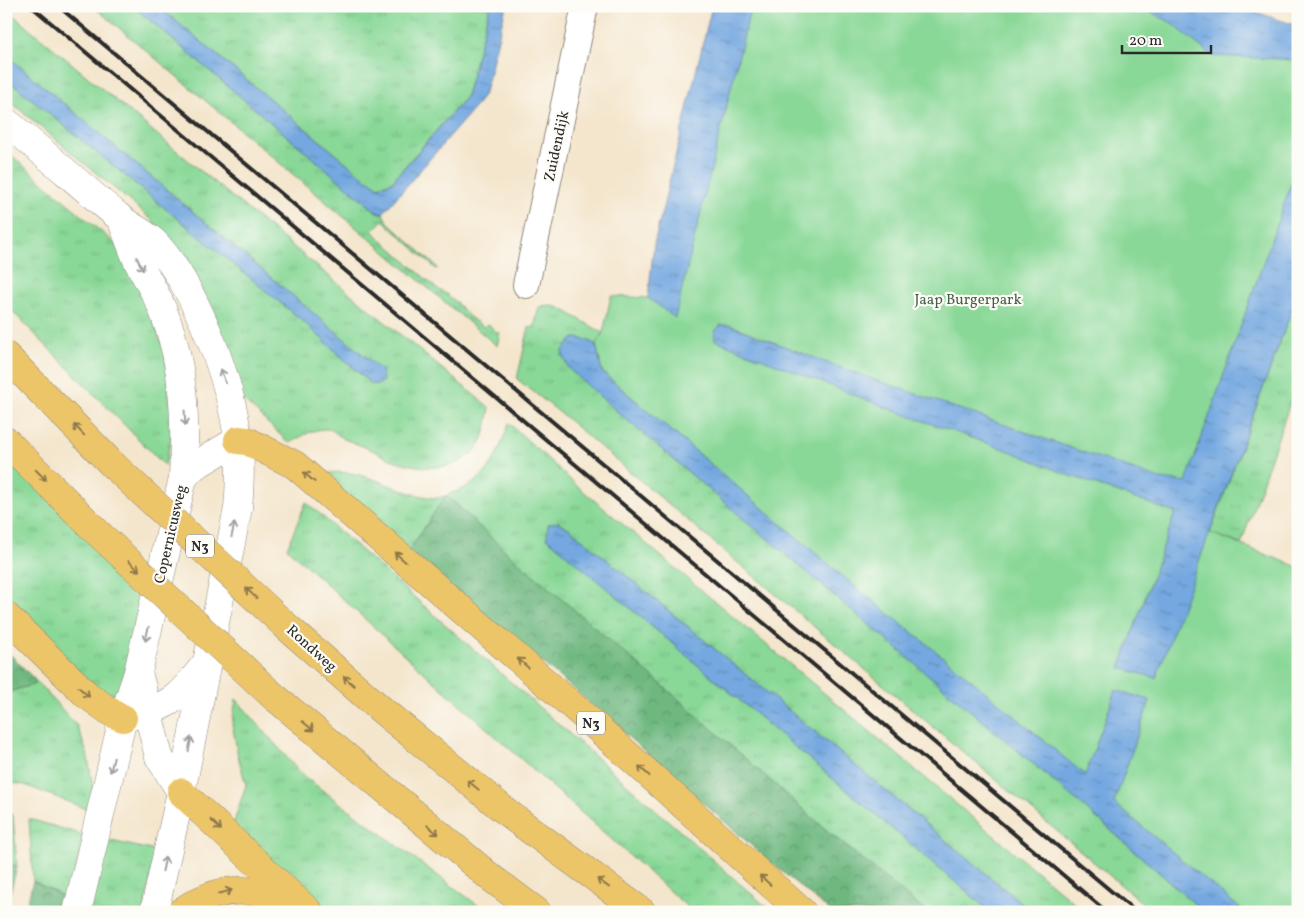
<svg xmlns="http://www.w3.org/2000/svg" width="1304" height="918" viewBox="0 0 1304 918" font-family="Vollkorn,serif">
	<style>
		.grass { fill: url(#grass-tufts); stroke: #5a8261 }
		.forest { fill: url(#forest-crowns); stroke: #4c7256 }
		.park { fill: #89d897; stroke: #5a8261 }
		.water { fill: url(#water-ripples); stroke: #506a86 }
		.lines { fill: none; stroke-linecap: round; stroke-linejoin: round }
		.minor-casing { stroke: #90887c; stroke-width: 28 }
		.tertiary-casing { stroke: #90887c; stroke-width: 29 }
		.trunk-casing { stroke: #90887c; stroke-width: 29 }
		.minor { stroke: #fff; stroke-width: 26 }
		.tertiary { stroke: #fff; stroke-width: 28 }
		.trunk { stroke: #edc569; stroke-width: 28 }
		.rail { stroke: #2b2b2b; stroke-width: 4 }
		.trunk-bridge-casing { stroke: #90887c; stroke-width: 29; stroke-linecap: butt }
		.trunk-bridge { stroke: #edc569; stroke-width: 28 }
		.oneway { stroke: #a0a0a0 }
		.oneway2 { stroke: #8c784a }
		.labels { text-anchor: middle; stroke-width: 4.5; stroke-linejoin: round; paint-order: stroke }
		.shield { fill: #fdfcf7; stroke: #6a6a68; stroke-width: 1 }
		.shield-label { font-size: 14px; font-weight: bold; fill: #2b2b2b }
		.street-label { font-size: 15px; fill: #2b2b2b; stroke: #fdfcf7 }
		.park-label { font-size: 15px; fill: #475f4b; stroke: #fdfcf7 }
	</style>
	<defs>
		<pattern id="grass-tufts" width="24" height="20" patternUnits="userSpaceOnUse" patternTransform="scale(1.25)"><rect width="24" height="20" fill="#89d897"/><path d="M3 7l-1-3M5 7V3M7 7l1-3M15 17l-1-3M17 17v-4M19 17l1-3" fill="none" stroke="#76ba82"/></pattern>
		<pattern id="forest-crowns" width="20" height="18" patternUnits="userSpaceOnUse" patternTransform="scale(1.25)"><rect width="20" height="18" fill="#6eb880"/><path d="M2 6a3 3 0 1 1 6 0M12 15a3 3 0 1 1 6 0" fill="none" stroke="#5b9669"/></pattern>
		<pattern id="water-ripples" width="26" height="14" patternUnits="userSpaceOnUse" patternTransform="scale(1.25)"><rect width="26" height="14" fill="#74a8e0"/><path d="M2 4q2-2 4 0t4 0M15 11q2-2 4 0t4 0" fill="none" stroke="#5f89b6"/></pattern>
	</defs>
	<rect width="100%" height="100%" fill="#fdfcf7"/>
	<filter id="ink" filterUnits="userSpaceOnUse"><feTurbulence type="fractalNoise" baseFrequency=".02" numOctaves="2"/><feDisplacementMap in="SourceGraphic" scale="10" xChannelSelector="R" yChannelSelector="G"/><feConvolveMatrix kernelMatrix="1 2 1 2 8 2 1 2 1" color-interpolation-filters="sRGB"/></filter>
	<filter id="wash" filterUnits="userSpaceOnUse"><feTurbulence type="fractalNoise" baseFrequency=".0096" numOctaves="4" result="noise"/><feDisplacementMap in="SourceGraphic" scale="20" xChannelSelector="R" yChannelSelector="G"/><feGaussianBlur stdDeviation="1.12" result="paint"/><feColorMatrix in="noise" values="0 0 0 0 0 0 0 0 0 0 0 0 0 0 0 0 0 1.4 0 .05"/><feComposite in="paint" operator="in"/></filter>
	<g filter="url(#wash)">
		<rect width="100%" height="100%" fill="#f4e6cd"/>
		<g class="grass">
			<path d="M93 6H133L378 213H383L388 222 438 268 436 269 383 220 372 231 436 288 448 295V297L456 302 466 314 483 327 489 324 495 332 500 333 497 346Z"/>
			<path d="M158 6H490L466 97 391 182 379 187 361 175Z"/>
			<path d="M6 9 225 191 490 408C487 421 486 438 477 448 457 472 424 470 396 461 385 458 376 451 365 447 358 444 351 442 344 439 336 435 334 428 324 429 312 429 300 438 289 443L239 396 183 265 151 219 6 98V78L305 323 371 384H380L383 380 381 370 6 55Z"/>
			<path d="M6 151 118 246 135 276 165 352 173 430 165 466 6 305Z"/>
			<path d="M1298 293V380L1241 544 1210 533Z"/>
			<path d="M547 305 560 308 603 333 713 408 839 504 843 520 817 548 831 560 856 531H868L1005 639 1062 666 1040 737 859 590 602 372C597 349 601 340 574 338L564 349 562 354 569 369 1075 799 1204 912H1153L559 412 517 379 529 327 534 328 539 307Z"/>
			<path d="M509 423 576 485 1085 912H1032L570 529 558 522 547 538 991 912H926L831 834 510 555 446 496 408 552 323 474C362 465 396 494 434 498 440 499 449 494 455 492 491 479 497 456 509 423Z"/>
			<path d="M6 456 143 592 119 699 93 688 6 596Z"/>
			<path d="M306 502 756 898 773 912H693L410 660 287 548Z"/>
			<path d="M38 683 77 726 87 753 93 787 91 811 25 785 6 782V693Z"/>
			<path d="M236 699 302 775 487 912H334L295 885 233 825 246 785 238 756 232 723Z"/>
			<path d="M6 810 13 816 17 867 6 860Z"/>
			<path d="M29 819 84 835 68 899 33 881Z"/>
			<path d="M111 841 151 850 155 854 144 912H89L107 842Z"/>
			<path d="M224 909H264L265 912H216Z"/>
		</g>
		<g class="forest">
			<path d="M446 495 510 555 668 690 831 834 926 912H831L769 861 575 690 408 552Z"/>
			<path d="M6 650 38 683 6 693Z"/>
			<path d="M6 860 17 867 6 908Z"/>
			<path d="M33 881 68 899 65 912H25Z"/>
		</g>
		<path class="park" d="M741 6H1186L1298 48V239L1198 528 1298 567V912H1244L1119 808 1040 737 859 590 602 372 596 344 603 333 611 296 666 299Z"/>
		<g class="water">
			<path d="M133 6H158L361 175 379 187 392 182 466 97 490 6H506L485 92 476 106 383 213H378Z"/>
			<path d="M712 6H751L675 318 648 298 654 244Z"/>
			<path d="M1138 6H1238L1298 26V60L1212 56 1170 22Z"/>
			<path d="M6 55 381 370 383 380 380 384H371L305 323 6 78Z"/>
			<path d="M1298 164V293L1156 678 1120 668 1175 513 1063 473 1015 453 892 410 715 340C714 332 715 330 721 325H730L830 364 1160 479 1186 482Z"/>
			<path d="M574 338C602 340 596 350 602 372L859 590 962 672 1085 775 1116 690 1150 700 1114 803 1244 912H1204L1075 799 622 416 569 369 562 354 564 349Z"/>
			<path d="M558 522 570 529 1032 912H991L547 538 548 524Z"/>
		</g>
	</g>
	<g filter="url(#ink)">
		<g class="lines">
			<defs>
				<path id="minor" d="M526 285 585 6"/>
				<g id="tertiary">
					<path d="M6 122C45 153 81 186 119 217 130 227 146 233 156 244 196 288 231 381 238 440 241 463 240 486 238 508L181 792 154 912"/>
					<path d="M121 219C127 233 132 248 138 262 147 279 157 295 164 313 185 366 186 423 183 478"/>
					<path d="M138 672 159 757 181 792"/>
					<path d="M132 716C169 707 181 696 203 667"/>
					<path d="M77 912 123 718 138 672 183 478 193 467 238 440"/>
				</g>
				<g id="trunk">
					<path d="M6 356 113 465"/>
					<path d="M238 440 247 441 295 465 590 721 802 912"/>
					<path d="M6 441 98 533"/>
					<path d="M6 616 87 695 115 715 123 718"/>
					<path d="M287 627 384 712 514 818 642 912"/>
					<path d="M271 694 490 877 537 912"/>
					<path d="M181 792 309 912"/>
					<path d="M181 912C219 884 250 888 293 899"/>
				</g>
			</defs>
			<use href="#minor" class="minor-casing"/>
			<use href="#tertiary" class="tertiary-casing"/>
			<use href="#trunk" class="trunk-casing"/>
			<use href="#minor" class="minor"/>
			<use href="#tertiary" class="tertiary"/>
			<use href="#trunk" class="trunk"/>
			<g class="rail">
				<path d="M31 6 1107 912"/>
				<path d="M58 6 1136 912"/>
			</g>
			<defs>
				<g id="trunk-bridge">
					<path d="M113 465 287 627"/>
					<path d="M98 533 271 694"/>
				</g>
			</defs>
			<use href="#trunk-bridge" class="trunk-bridge-casing"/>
			<use href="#trunk-bridge" class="trunk-bridge"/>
		</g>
		<defs><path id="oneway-shaft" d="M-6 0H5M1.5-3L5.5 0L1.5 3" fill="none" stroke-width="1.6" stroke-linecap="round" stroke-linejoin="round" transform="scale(1.25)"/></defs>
		<g class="oneway">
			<use href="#oneway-shaft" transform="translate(140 264) rotate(63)"/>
			<use href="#oneway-shaft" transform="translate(223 376) rotate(-108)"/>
			<use href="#oneway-shaft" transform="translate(185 418) rotate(87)"/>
			<use href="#oneway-shaft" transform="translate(233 530) rotate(-78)"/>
			<use href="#oneway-shaft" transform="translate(147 634) rotate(103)"/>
			<use href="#oneway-shaft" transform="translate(190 744) rotate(-79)"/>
			<use href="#oneway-shaft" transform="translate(112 765) rotate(103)"/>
			<use href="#oneway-shaft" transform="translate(164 864) rotate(-78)"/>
		</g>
		<g class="oneway2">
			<use href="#oneway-shaft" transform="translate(79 430) rotate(-134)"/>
			<use href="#oneway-shaft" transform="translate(41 475) rotate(45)"/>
			<use href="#oneway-shaft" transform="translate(309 477) rotate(-139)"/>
			<use href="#oneway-shaft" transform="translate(400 557) rotate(-139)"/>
			<use href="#oneway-shaft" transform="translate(134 566) rotate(43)"/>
			<use href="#oneway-shaft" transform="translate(251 593) rotate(-137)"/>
			<use href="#oneway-shaft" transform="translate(523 663) rotate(-139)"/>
			<use href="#oneway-shaft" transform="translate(349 681) rotate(-139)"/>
			<use href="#oneway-shaft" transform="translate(84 692) rotate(42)"/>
			<use href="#oneway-shaft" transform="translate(308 726) rotate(40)"/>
			<use href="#oneway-shaft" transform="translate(644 771) rotate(-138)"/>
			<use href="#oneway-shaft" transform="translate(473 785) rotate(-141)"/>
			<use href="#oneway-shaft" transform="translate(216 825) rotate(44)"/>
			<use href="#oneway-shaft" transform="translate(433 830) rotate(39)"/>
			<use href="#oneway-shaft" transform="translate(765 880) rotate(-138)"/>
			<use href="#oneway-shaft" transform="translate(603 883) rotate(-144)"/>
			<use href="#oneway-shaft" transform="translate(225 892) rotate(-15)"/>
		</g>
	</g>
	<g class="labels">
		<g class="shield">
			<rect x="186" y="534.5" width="28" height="23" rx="4"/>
			<rect x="577" y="711.5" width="28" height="23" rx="4"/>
		</g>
		<g class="shield-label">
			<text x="200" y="551">N3</text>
			<text x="591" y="728">N3</text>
		</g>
		<g class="street-label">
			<text transform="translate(556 146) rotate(-78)" y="5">Zuidendijk</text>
			<text transform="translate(170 534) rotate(-77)" y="5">Copernicusweg</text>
			<text transform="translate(312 648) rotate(42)" y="5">Rondweg</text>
		</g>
		<g class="park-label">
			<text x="968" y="304">Jaap Burgerpark</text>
		</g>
	</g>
	<rect width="1304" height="918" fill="none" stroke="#fdfcf7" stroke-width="25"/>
	<path d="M1122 45v8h89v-8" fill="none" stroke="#2b2b2b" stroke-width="2.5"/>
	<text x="1129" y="45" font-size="15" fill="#2b2b2b" stroke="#fdfcf7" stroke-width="4" paint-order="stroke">20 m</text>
</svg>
